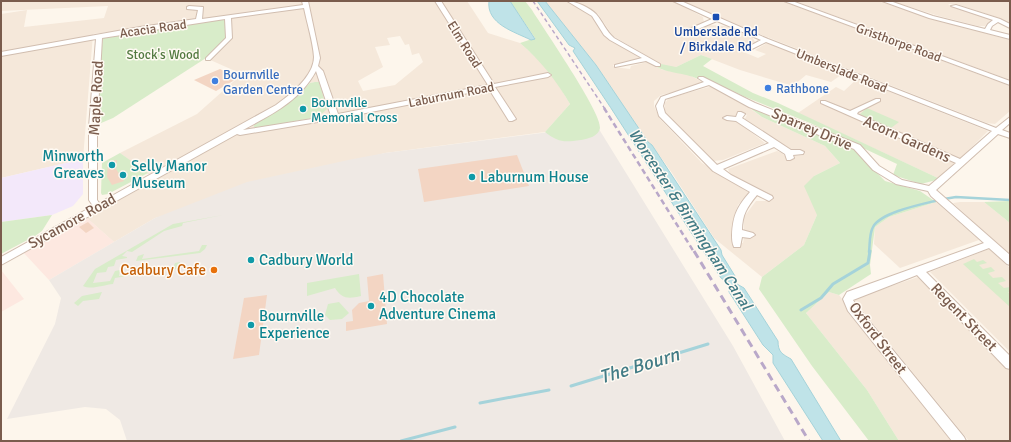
<svg xmlns="http://www.w3.org/2000/svg" width="1011" height="442" viewBox="0 0 1011 442" font-family="Signika,sans-serif">
	<style>
		.residential { fill: #f5e8da; fill-rule: evenodd }
		.commercial { fill: #fde8e0 }
		.industrial { fill: #efe9e4 }
		.education { fill: #f3e8fa }
		.green { fill: #d8ecc9 }
		.water { fill: #bfe3e8; stroke: #a5d3da }
		.lines { fill: none; stroke-linecap: round; stroke-linejoin: round }
		.stream-far1 { stroke: #a5d3da; stroke-width: 2.5 }
		.stream { stroke: #a5d3da; stroke-width: 3 }
		.building { fill: #f3d5c3 }
		.minor-casing { stroke: #d1beb0; stroke-width: 2 }
		.minor { fill: #fff; fill-rule: evenodd }
		.rail-far2 { stroke: #b9a8c9; stroke-width: 1.5; stroke-dasharray: 4 3; stroke-linecap: butt }
		.rail-far1 { stroke: #b9a8c9; stroke-width: 2.5; stroke-dasharray: 5.5 3.5; stroke-linecap: butt }
		.rail { stroke: #b9a8c9; stroke-width: 3; stroke-dasharray: 8 5; stroke-linecap: butt }
		.transit-dot { fill: #1a4fb4; stroke: #fffaf3; stroke-width: 1.5 }
		.shop-dot { fill: #3f7fe0; stroke: #fffaf3; stroke-width: 1.5 }
		.culture-dot { fill: #0f9aa8; stroke: #fffaf3; stroke-width: 1.5 }
		.food-dot { fill: #e8710a; stroke: #fffaf3; stroke-width: 1.5 }
		.labels { text-anchor: middle; stroke-width: 3; stroke-linejoin: round; paint-order: stroke }
		.far-street-label { font-size: 13px; fill: #7a5c4d; stroke: #fffaf3 }
		.far-transit-label { font-size: 13px; fill: #164399; stroke: #fffaf3 }
		.far-park-label { font-size: 13px; fill: #537a41; stroke: #fffaf3 }
		.far-shop-label { font-size: 13px; fill: #366cbe; stroke: #fffaf3; text-anchor: start }
		.far-culture-label { font-size: 13px; fill: #0d838f; stroke: #fffaf3; text-anchor: start }
		.street-label { font-size: 15px; fill: #7a5c4d; stroke: #fffaf3 }
		.culture-label { font-size: 15px; fill: #0d838f; stroke: #fffaf3; text-anchor: start }
		.food-label { font-size: 15px; fill: #c56008; stroke: #fffaf3; text-anchor: end }
		.water-label { font-size: 16px; font-style: italic; fill: #437c86; stroke: #fffaf3 }
		.near-water-label { font-size: 19px; font-style: italic; fill: #437c86; stroke: #fffaf3 }
	</style>
	<rect width="100%" height="100%" fill="#fdf6ec"/>
	<g class="residential">
		<path d="M10 1H467L488 33 520 43 540 61 558 84 570 104 545 132 385 153 155 218 114 242 87 218 156 180 120 153 197 114 242 74 208 59 201 20 93 34 83 159 1 178V14L27 10 24 27 104 18 108 6 1 11V2ZM400 36 405 45 409 44 412 55 419 53 423 62 395 85 363 91 358 81 383 67 375 47 390 45 387 38ZM315 82 318 117 257 128 254 125 290 102 310 83Z"/>
		<path d="M545 1H568L595 18 617 43 641 58 613 65 614 67 630 69 631 66 647 62 663 70 688 74 702 82 687 89 661 95 654 101V106L660 119 702 163 748 192V194L738 205 735 213 734 242 743 243 744 238H750V233L744 231V217L756 201H766L770 196 730 174 728 169 777 151 782 153 787 158H794L795 156 803 155 799 150 793 152 744 120 747 115 740 113 735 118 726 117 727 120 738 122 765 143 723 160 713 161 687 139 665 113V103L669 98 709 87H714L728 93 762 117 825 146 840 163 814 176 817 215 804 245 762 277 714 238 672 173 652 145 648 142 596 65Z"/>
		<path d="M576 1H673L703 17 704 23 683 30V31L687 34H696V30L709 25 725 26 753 38 755 42 741 51 758 58 766 54 755 50 767 43 844 73 831 82 806 75 793 86 740 70 701 55 676 67H670L661 64 613 36 598 14Z"/>
		<path d="M683 1H782L1010 86V111L995 124 987 123 734 24Z"/>
		<path d="M795 1H878L933 19 1010 40V80Z"/>
		<path d="M891 1H1010V24L993 16 957 4H948L954 8 986 16 991 21 985 26H978L939 16Z"/>
		<path d="M857 79 988 131 940 179 798 113 836 87 844 91Z"/>
		<path d="M936 202 979 240 900 268 874 244 875 227 889 217Z"/>
		<path d="M960 202H984L1010 223V255L953 203Z"/>
		<path d="M989 249 1010 268V352L930 272Z"/>
		<path d="M918 277 1010 371V441H969L853 299Z"/>
		<path d="M829 292 839 295 951 441H899L867 390 806 313Z"/>
	</g>
	<g class="commercial">
		<path d="M87 218 114 242 49 280 23 252Z"/>
		<path d="M1 270 24 299 1 312Z"/>
	</g>
	<path class="industrial" d="M597 126 733 346 785 441H127L120 420 106 409 85 407 7 419 55 324 61 298 49 280 155 218 247 182 353 159 385 153Z"/>
	<path class="education" d="M83 159V194L73 206 52 215 1 222V178Z"/>
	<g class="green">
		<path d="M510 1H525L532 10C543 28 602 113 600 128 599 136 588 139 581 140 564 142 559 143 545 132L570 104C556 80 541 61 520 43L535 38Z"/>
		<path d="M226 18 227 38 206 58 113 118 94 126 103 36Z"/>
		<path d="M701 55 712 59 703 66 753 93 778 103 940 179 921 184 893 175 897 164 810 123 743 96 704 77 698 79C684 72 668 74 655 66L661 64 676 67Z"/>
		<path d="M315 82H319L327 109 318 117 257 128 254 127V125L290 102 310 83Z"/>
		<path d="M750 108 805 128 854 149 885 181 920 191 936 202 889 217 875 227 870 265 871 274 839 295 829 292 806 313 867 390 899 441H869L812 366 759 289 762 277 804 245 817 215 804 186 814 176 840 163 825 146 762 117Z"/>
		<path d="M867 108 899 122 891 128 859 115Z"/>
		<path d="M120 153 148 173 108 194 102 195 101 193 102 163Z"/>
		<path d="M1010 201V223L984 202Z"/>
		<path d="M52 215 42 231 35 236 1 254V222Z"/>
		<path d="M223 215 183 223 182 226 164 231 132 252 127 251 122 256 127 257V258L116 260 114 266 108 267 106 272 97 273 93 283 110 281 115 271 120 270 119 276 173 268 175 263 180 262V266L169 274V269L115 278 113 284C104 285 91 290 83 286L95 269 173 224Z"/>
		<path d="M202 245H207L205 249 200 253 136 261 138 256 144 254 142 259 199 251Z"/>
		<path d="M974 259 977 262 983 260 987 263 979 265 983 269 991 267 995 271 988 273 993 278 1002 277 1006 281 998 283 1004 288 1010 287V292H1008L1010 294V307L963 264Z"/>
		<path d="M359 274 361 296C348 299 342 299 335 288L307 296V283Z"/>
		<path d="M102 292 99 299 83 301 78 306 74 303 82 296Z"/>
		<path d="M339 302 349 313 342 319 330 320 325 315 328 304Z"/>
	</g>
	<g class="water">
		<path d="M489 1H510L535 39 531 40C515 32 486 24 489 1Z"/>
		<path d="M537 1H545L596 65 648 142 652 145 721 250 722 255 735 276 734 280 737 284 744 288 778 341C778 352 782 354 791 359L841 441H823L773 363V355L763 345 729 292C730 283 727 282 721 278 671 203 624 126 573 51L575 48 569 45Z"/>
	</g>
	<g class="lines">
		<g class="stream-far1">
			<path d="M944 199 956 197 1010 200"/>
			<path d="M869 252C870 245 869 234 873 227 881 212 923 204 939 200"/>
		</g>
		<g class="stream">
			<path d="M801 310 821 298 833 284 868 263 870 251"/>
			<path d="M571 386 708 344"/>
			<path d="M480 403 549 390"/>
			<path d="M401 441 455 427"/>
		</g>
	</g>
	<g class="building">
		<path d="M220 69 238 78 216 91 194 80Z"/>
		<path d="M517 155 529 186 424 202 418 169Z"/>
		<path d="M117 160 116 169 124 181 112 185 107 177 108 162Z"/>
		<path d="M88 222 94 228 86 233 79 227Z"/>
		<path d="M383 274 387 324 346 331V322L353 321 352 310 359 303 369 301 367 277Z"/>
		<path d="M267 295 259 355 233 359 244 298Z"/>
	</g>
	<g class="lines">
		<defs>
			<g id="minor">
				<path d="M302 1H308L320 58 318 66 323 71 338 114 488 85 435 1H441L494 84 548 73 551 75 548 77 495 87 516 119 512 121H509L489 89 335 119 240 135 237 134 1 265V257L93 206 89 200V127L96 39 1 56V52L140 27 196 19 198 10 187 9V7L189 6 203 7 202 19 303 5ZM304 8C307 23 313 42 314 57 314 76 290 95 276 105L99 203 97 200V127L102 38 225 19 226 38 206 58V60H210L232 38 231 18ZM316 71 331 116 243 130C272 114 299 102 316 71Z"/>
				<path d="M567 1C576 1 590 8 596 14 603 22 606 31 614 38L660 64V66H656L646 61 615 67V65L642 58 610 40 604 35 592 16Z"/>
				<path d="M673 1H681L768 39 996 128 1010 117V123L1002 130 1010 133V138L998 134 936 190 1010 255V265L1007 264 989 248 926 272 1010 356V369L1006 368 917 275 853 300 856 305 964 437 966 441H952L848 311 843 299 847 292 984 243 931 196 928 191 896 184 873 170 854 149 749 107 709 85 665 99 663 106 665 113 717 165 769 143 736 121 727 120 723 118 727 116 736 117 738 112H741L745 114 742 118 791 150H800L804 152 803 154 793 155 794 158 790 160H787L785 154 774 147 723 169 731 175 772 196 773 198 769 201 757 195C747 207 742 215 742 230L753 233 755 235 750 238 742 237 740 247H734C732 243 732 239 732 235 733 215 737 207 750 192L713 171 659 116 656 106 661 97 704 82 698 78 699 77H703L755 103 860 145 879 166 902 180 929 186 956 163 821 103V101H825L850 111 876 99H880V101L858 112 857 114 960 159 992 131 766 42 752 49H748V47L761 40 717 21 691 32H687V30L712 19Z"/>
				<path d="M784 1H792L1010 81V85Z"/>
				<path d="M882 1H890L933 16 985 29 988 24 993 20 951 6 956 5 1000 19 1010 24V28L998 22 992 26 990 30 1010 35V39L929 18Z"/>
			</g>
		</defs>
		<use href="#minor" class="minor-casing"/>
		<use href="#minor" class="minor"/>
		<path class="rail-far2" d="M533 1 605 109"/>
		<path class="rail-far1" d="M604 108 694 252"/>
		<path class="rail" d="M694 251 809 441"/>
	</g>
	<rect class="transit-dot" x="712" y="13" width="8" height="8" rx="2"/>
	<g class="shop-dot">
		<circle cx="215" cy="81" r="4"/>
		<circle cx="768" cy="88" r="4"/>
	</g>
	<g class="culture-dot">
		<circle cx="303" cy="109" r="4"/>
		<circle cx="112" cy="165" r="4"/>
		<circle cx="123" cy="175" r="4"/>
		<circle cx="472" cy="177" r="4"/>
		<circle cx="251" cy="260" r="4"/>
		<circle cx="371" cy="306" r="4"/>
		<circle cx="251" cy="325" r="4"/>
	</g>
	<circle class="food-dot" cx="214" cy="270" r="4"/>
	<g class="labels">
		<g class="far-street-label">
			<text transform="translate(153 28) rotate(-8)" y="5">Acacia Road</text>
			<text transform="translate(899 42) rotate(20)" y="5">Gristhorpe Road</text>
			<text transform="translate(465 44) rotate(58)" y="5">Elm Road</text>
			<text transform="translate(842 70) rotate(22)" y="5">Umberslade Road</text>
			<text transform="translate(451 94) rotate(-11)" y="5">Laburnum Road</text>
		</g>
		<g class="far-transit-label">
			<text x="716" y="36">Umberslade Rd<tspan x="716" dy="15">/ Birkdale Rd</tspan></text>
		</g>
		<g class="far-park-label">
			<text x="163" y="59">Stock's Wood</text>
		</g>
		<g class="far-shop-label">
			<text x="223" y="79">Bournville<tspan x="223" dy="15">Garden Centre</tspan></text>
			<text x="776" y="93">Rathbone</text>
		</g>
		<g class="far-culture-label">
			<text x="311" y="107">Bournville<tspan x="311" dy="15">Memorial Cross</tspan></text>
		</g>
		<g class="street-label">
			<text transform="translate(96 98) rotate(-87)" y="5">Maple Road</text>
			<text transform="translate(812 129) rotate(23)" y="5">Sparrey Drive</text>
			<text transform="translate(907 139) rotate(24)" y="5">Acorn Gardens</text>
			<text transform="translate(72 221) rotate(-29)" y="5">Sycamore Road</text>
			<text transform="translate(964 317) rotate(46)" y="5">Regent Street</text>
			<text transform="translate(878 338) rotate(53)" y="5">Oxford Street</text>
		</g>
		<g class="culture-label">
			<text x="104" y="161" text-anchor="end">Minworth<tspan x="104" dy="17">Greaves</tspan></text>
			<text x="131" y="171">Selly Manor<tspan x="131" dy="17">Museum</tspan></text>
			<text x="480" y="182">Laburnum House</text>
			<text x="259" y="265">Cadbury World</text>
			<text x="379" y="302">4D Chocolate<tspan x="379" dy="17">Adventure Cinema</tspan></text>
			<text x="259" y="321">Bournville<tspan x="259" dy="17">Experience</tspan></text>
		</g>
		<g class="food-label">
			<text x="206" y="275">Cadbury Cafe</text>
		</g>
		<g class="water-label">
			<text transform="translate(691 219) rotate(57)" y="6">Worcester &amp; Birmingham Canal</text>
		</g>
		<g class="near-water-label">
			<text transform="translate(639 365) rotate(-17)" y="7">The Bourn</text>
		</g>
	</g>
	<rect width="1011" height="442" fill="none" stroke="#7a5c4d" stroke-width="4"/>
</svg>
